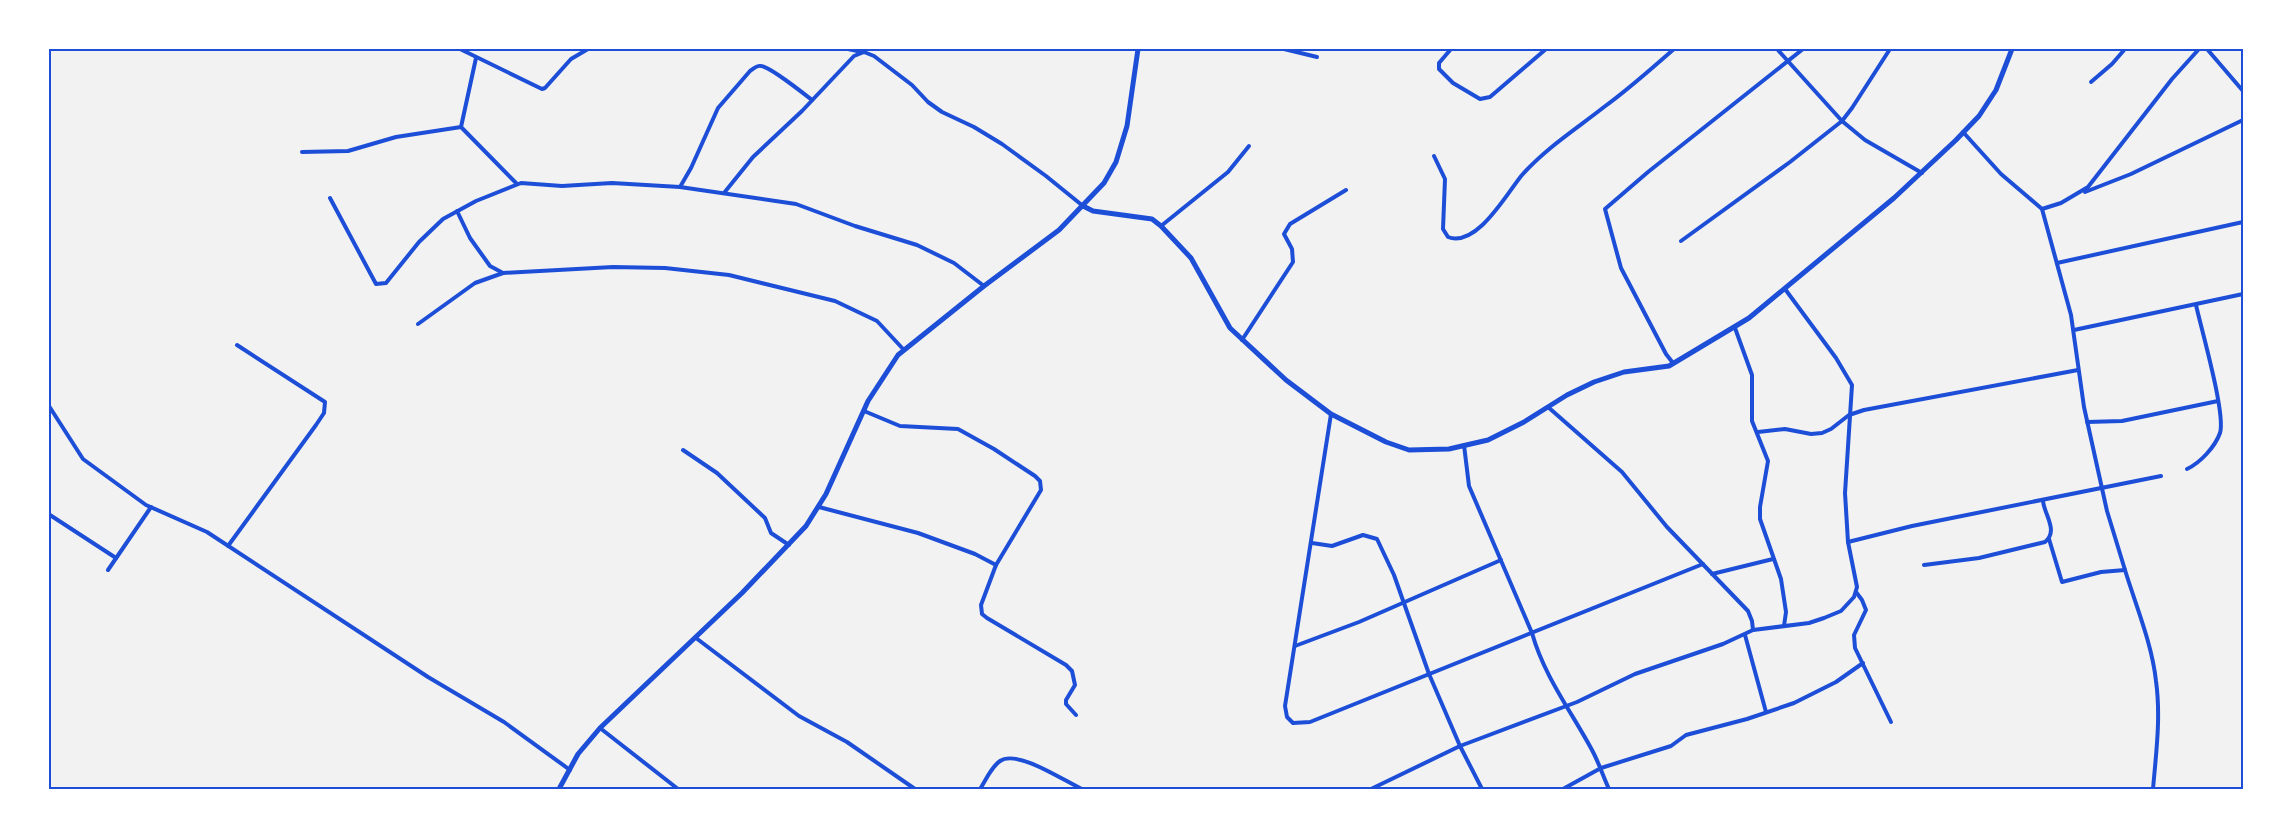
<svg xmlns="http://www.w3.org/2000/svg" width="2292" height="838" viewBox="0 0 2292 838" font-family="'Work Sans',sans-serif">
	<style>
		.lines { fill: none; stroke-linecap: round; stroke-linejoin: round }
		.minor { stroke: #1d4ed8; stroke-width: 4 }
		.tertiary { stroke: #1d4ed8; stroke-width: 5 }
		.neatline { fill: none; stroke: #1d4ed8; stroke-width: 2 }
	</style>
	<rect width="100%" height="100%" fill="#f2f2f2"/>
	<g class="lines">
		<g class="minor">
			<path d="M460 49 542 89 545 88 571 59 588 49"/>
			<path d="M848 49 862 52"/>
			<path d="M1284 49 1317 57"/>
			<path d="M1451 49 1439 63V69L1453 83 1480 99 1490 97 1546 49"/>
			<path d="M1777 49 1842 121 1865 140 1922 173"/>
			<path d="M2207 49 2243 91"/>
			<path d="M476 58 461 127 517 184"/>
			<path d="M2091 82 2112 64 2125 49"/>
			<path d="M1963 132 2001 174 2042 209 2071 315 2084 407 2107 511 2125 570 2101 572 2062 582 2049 539"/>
			<path d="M302 152 348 151 396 137 461 127"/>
			<path d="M1434 156 1445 179 1443 229 1448 237C1477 248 1507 193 1522 175 1546 148 1576 129 1604 107 1629 89 1651 69 1674 49"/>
			<path d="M680 187 691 168 718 108 750 71C753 69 757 65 761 66 769 66 803 93 812 100"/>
			<path d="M2085 192 2131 174 2243 120"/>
			<path d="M724 193 753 157 802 111 854 56 864 52 874 56 912 85 928 102 942 112 974 127 1002 144 1046 176 1083 206"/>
			<path d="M330 198 376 284 386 283 419 242 443 219 476 201 521 183 562 186 612 183 680 187 796 204 855 226 917 245 954 263 984 286"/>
			<path d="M2042 209 2061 203 2088 187 2172 79 2199 49"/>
			<path d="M457 211 470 238 490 266 503 273"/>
			<path d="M1161 226 1228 172 1249 146"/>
			<path d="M1681 241 1790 162 1842 121 1852 108 1890 49"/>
			<path d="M2057 263 2243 222"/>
			<path d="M418 324 475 283 503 273 613 267 665 268 729 275 835 301 877 321 904 350"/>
			<path d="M1735 328 1752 375V421L1768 461 1760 507V519L1781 579 1786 612 1784 626"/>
			<path d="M2074 330 2243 294"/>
			<path d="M1242 340 1293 262 1292 249 1284 234 1290 224 1346 190"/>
			<path d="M1673 363 1666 354 1621 268 1605 209 1648 172 1803 49"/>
			<path d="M49 406 83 459 146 505 207 532 428 677 504 722 570 770"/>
			<path d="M1548 407 1622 472 1667 527 1748 611 1752 621 1753 630"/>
			<path d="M864 411 900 426 958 429 994 449 1035 476 1040 481 1041 490 996 565 981 605 982 614 987 618 1066 665 1072 671 1075 685 1066 700V704L1076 715"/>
			<path d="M1331 414 1285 706 1287 717 1293 723 1310 722 1703 564"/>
			<path d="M2087 422 2122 421 2218 401"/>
			<path d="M1758 432 1785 429 1811 434 1822 433 1831 429 1849 415 1864 410 2078 370"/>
			<path d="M1464 445 1469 486 1532 633C1544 676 1571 711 1592 750 1599 763 1603 776 1609 789"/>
			<path d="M683 450 717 473 765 518 771 533 789 545"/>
			<path d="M2187 469C2200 463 2215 447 2220 433 2226 414 2201 328 2196 305"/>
			<path d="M819 507 918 533 975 554 996 565"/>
			<path d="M50 515 116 558"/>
			<path d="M1848 542 1912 526 2161 476"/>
			<path d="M1312 543 1332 546 1363 535 1377 539 1394 575 1429 674 1460 746 1482 789"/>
			<path d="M228 546 316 425 324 413 325 402 237 345"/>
			<path d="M1924 565 1979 558 2045 542C2059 531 2044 514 2043 501"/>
			<path d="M108 570 151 507"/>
			<path d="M2125 570C2136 606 2152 644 2156 681 2161 717 2156 754 2153 789"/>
			<path d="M1712 574 1773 559"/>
			<path d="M1856 592 1862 600 1866 610 1854 635 1855 648 1891 722"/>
			<path d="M1745 635 1766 712"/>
			<path d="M696 638 799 716 847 742 915 789"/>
			<path d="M1295 646 1359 622 1501 560"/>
			<path d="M600 728 678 789"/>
			<path d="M980 789C986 780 991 767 1000 761 1017 749 1064 781 1082 789"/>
			<path d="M1371 789 1460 746 1577 702 1635 674 1723 644 1753 630 1809 623 1824 618 1841 611 1854 597 1857 587 1848 542 1845 493 1852 385 1836 358 1785 289"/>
			<path d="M1563 789 1601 768 1671 746 1686 735 1747 719 1794 703 1836 682 1863 663"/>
		</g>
		<g class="tertiary">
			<path d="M1083 206 1093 211 1152 219 1161 226 1191 258 1230 328 1286 380 1331 414 1386 442 1409 450 1449 449 1488 440 1524 422 1567 395 1594 382 1624 372 1669 366 1749 318 1894 198 1956 140 1979 116 1996 90 2012 49"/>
			<path d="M559 789 578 754 600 728 742 593 806 526 826 494 868 401 898 355 984 286 1059 230 1104 183 1116 162 1127 126 1138 49"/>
		</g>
	</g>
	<rect width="2292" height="838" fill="none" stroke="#ffffff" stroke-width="100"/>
	<rect x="50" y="50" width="2192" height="738" class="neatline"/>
</svg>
